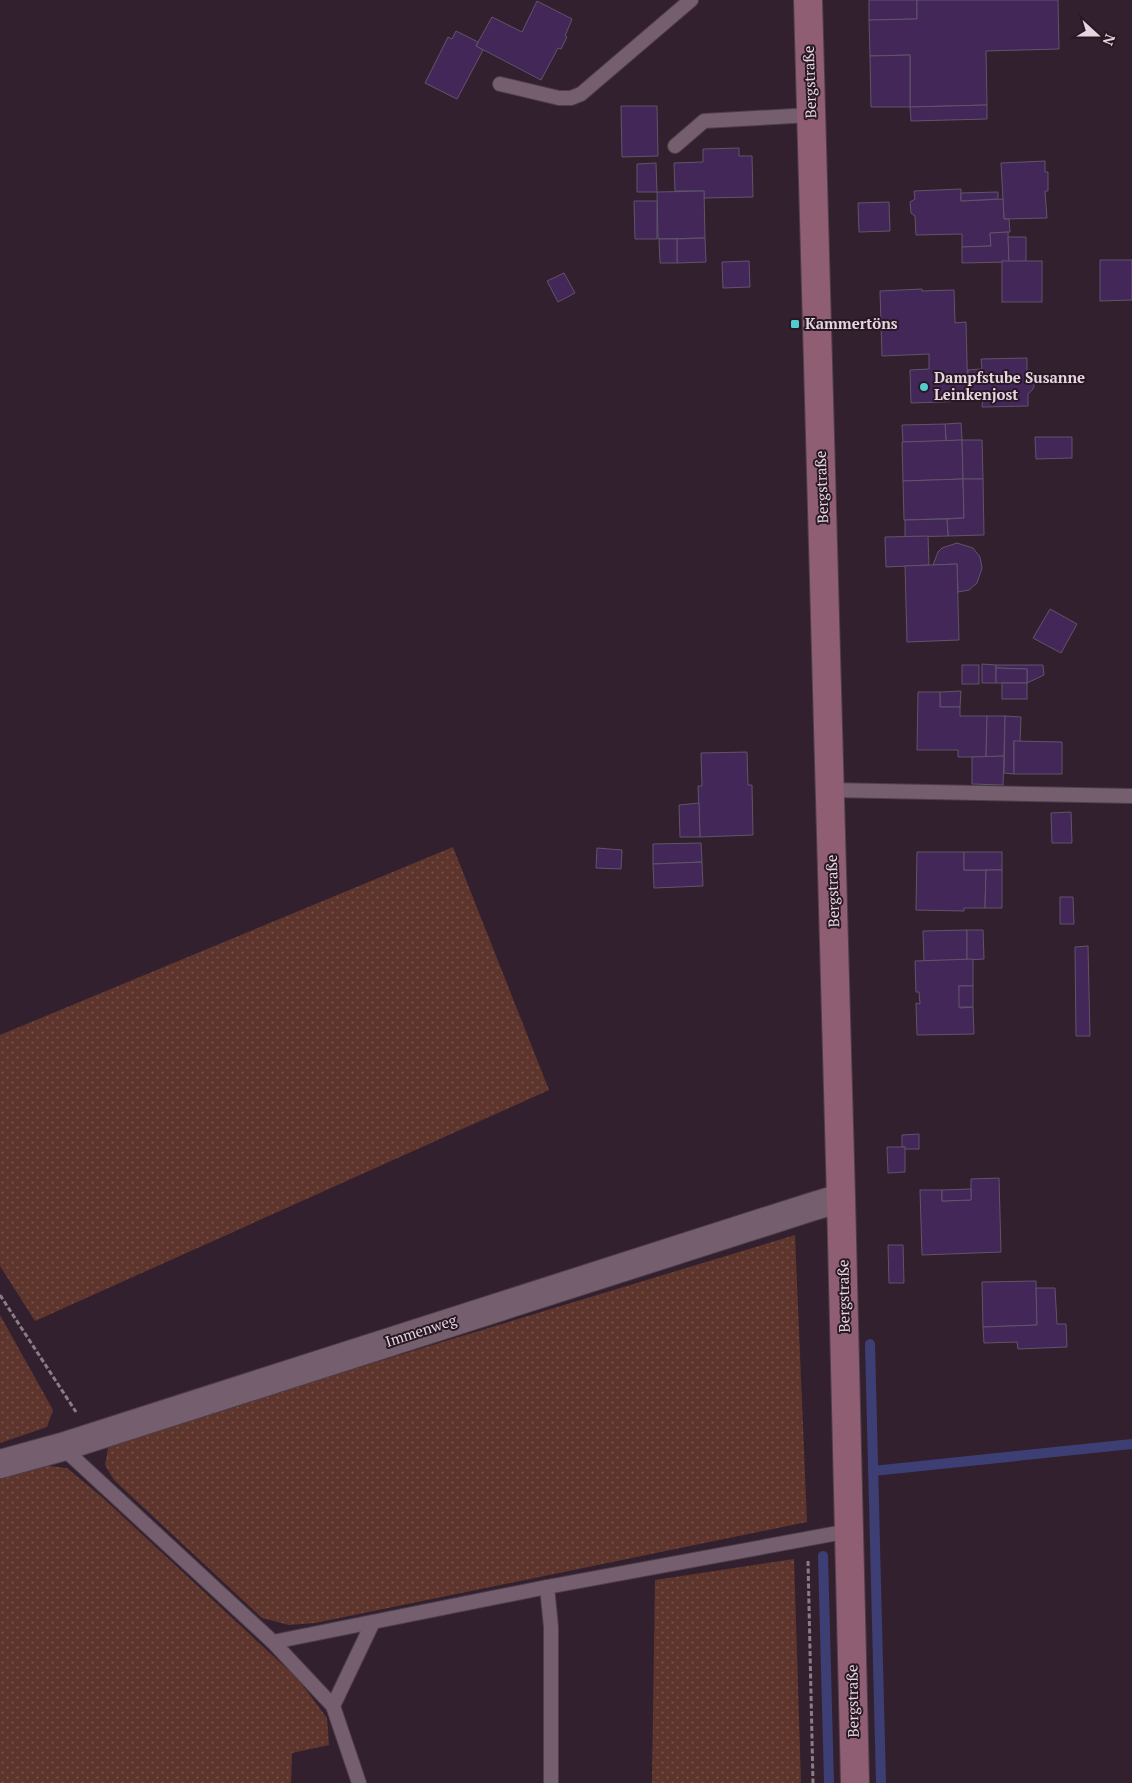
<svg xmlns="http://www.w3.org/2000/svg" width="1132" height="1783" viewBox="0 0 1132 1783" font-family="'PT Serif',serif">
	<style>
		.grass { fill: url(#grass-dots) }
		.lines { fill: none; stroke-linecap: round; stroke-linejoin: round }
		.stream { stroke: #3d3e74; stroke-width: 10 }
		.building { fill: #442759; stroke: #5f546a }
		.lane-casing { stroke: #4e3e4a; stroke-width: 16 }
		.street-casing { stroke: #4e3e4a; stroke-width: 30 }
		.secondary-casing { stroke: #4e3e4a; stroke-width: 30 }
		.path { stroke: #8b7b87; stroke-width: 3; stroke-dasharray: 5 2.5; stroke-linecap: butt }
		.lane { stroke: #755f6f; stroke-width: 14 }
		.street { stroke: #755f6f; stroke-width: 28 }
		.secondary { stroke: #905e73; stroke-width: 28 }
		.poi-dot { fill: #52cdcf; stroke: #291724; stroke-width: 2 }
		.labels { text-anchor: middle; stroke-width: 4; stroke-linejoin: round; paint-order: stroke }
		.street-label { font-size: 15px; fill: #e3d6df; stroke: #291724 }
		.poi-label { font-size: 15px; font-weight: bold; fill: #e3d6df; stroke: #291724; text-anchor: start }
	</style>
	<defs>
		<pattern id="grass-dots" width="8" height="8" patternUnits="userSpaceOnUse" patternTransform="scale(1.25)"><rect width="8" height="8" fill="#5e352c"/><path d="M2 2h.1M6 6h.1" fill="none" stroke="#75524a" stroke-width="1.8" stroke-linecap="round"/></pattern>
	</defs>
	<rect width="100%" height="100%" fill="#33202e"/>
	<g class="grass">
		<path d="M453 847 549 1090 35 1321 0 1266V1035Z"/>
		<path d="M795 1235 807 1522 315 1623 289 1625 262 1618 114 1480 105 1465 109 1443Z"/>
		<path d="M0 1315 53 1410 47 1427 0 1443Z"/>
		<path d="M32 1464 67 1468 102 1497 298 1679 327 1718 329 1745 292 1753 291 1783H0V1477Z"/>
		<path d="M794 1559 801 1783H652L655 1580Z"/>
	</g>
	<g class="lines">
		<g class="stream">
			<path d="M870 1344 881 1783"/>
			<path d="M873 1471 1132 1444"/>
			<path d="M823 1556 829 1783"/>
		</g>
	</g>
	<g class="building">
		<path d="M869 0H917V19L869 20Z"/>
		<path d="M917 0H1058L1059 49 986 51 987 105 910 107V55L870 56 869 20 917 19Z"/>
		<path d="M537 1 572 19 565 36 567 37 561 49 558 48 541 80 476 46 492 17 522 32Z"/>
		<path d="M456 31 478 42 476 46 483 50 457 99 425 83 448 37 452 39Z"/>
		<path d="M910 55V107H871L870 56Z"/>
		<path d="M987 105V119L911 121 910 107Z"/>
		<path d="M621 106H657L658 156 622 157Z"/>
		<path d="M739 148V156H752L753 197 704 198V191H675L674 163 703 162V149Z"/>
		<path d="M1045 161V172H1048V191H1045L1047 218 1004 219 1001 163Z"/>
		<path d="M656 163 657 192H637V164Z"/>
		<path d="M961 189V201L1003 199 1004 219H1009L1010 232 990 233 991 246 962 247V234L916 235 915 216 911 213 910 202 915 199 914 191Z"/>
		<path d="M704 191 705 238 658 239 657 192Z"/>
		<path d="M998 192V199L961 201V193Z"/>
		<path d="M634 201H657V239H635Z"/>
		<path d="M889 202 890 231 859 232 858 203Z"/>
		<path d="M1008 232 1009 262 962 263V247L991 246 990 233Z"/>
		<path d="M1008 237H1026V261L1009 262Z"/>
		<path d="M705 238 706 262 677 263V239Z"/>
		<path d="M659 239H677V263H660Z"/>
		<path d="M1100 260H1132V300L1100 301Z"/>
		<path d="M749 261 750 287 723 288 722 262Z"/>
		<rect x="1002" y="261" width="40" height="41"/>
		<path d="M564 273 575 293 558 302 547 281Z"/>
		<path d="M922 289V291L954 290 955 323 966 322 968 401 911 403 910 370 929 369V354L882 356 880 291Z"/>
		<path d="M1027 358V371L1032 376 1035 382 1033 389 1028 394V406L982 407 983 398H968V370L982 369 981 359Z"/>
		<path d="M961 423 962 440 946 441 945 424Z"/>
		<path d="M945 424 946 441 903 442 902 425Z"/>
		<path d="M1035 437H1072V458L1036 459Z"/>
		<path d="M962 440 963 479 903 481 902 442Z"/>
		<path d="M962 440H982L983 479H963Z"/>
		<path d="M963 479 964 518 904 520 903 481Z"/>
		<path d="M963 479H983L984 535 948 536 947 519 964 518Z"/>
		<path d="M947 519 948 536 905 537V520Z"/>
		<path d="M928 536 929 565 886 567 885 537Z"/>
		<path d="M957 543 973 548 980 557 982 568 977 583 969 590 958 592 957 564 933 565 938 552 942 548Z"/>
		<path d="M957 564 959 640 907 642 905 566Z"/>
		<path d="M1050 609 1077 624 1061 653 1033 638Z"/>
		<path d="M982 664 996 665V683H982Z"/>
		<rect x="962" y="665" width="17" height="19"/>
		<path d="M996 665H1043L1044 675 1027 683V669L996 668Z"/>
		<path d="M996 668 1027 669V683H996Z"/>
		<rect x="1002" y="683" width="25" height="16"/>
		<path d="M961 691 960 707H940V692Z"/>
		<path d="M918 692H940V707H960V716H987L986 757H958V750H917Z"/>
		<path d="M987 716H1005L1004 756 986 757Z"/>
		<path d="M1005 716 1021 717 1020 742 1014 741V774L1004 773Z"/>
		<path d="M1014 741 1062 742V774H1014Z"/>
		<path d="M747 752 748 785H752L753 835 700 837 698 786H702L701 753Z"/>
		<path d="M1004 756 1003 785 972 784V757Z"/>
		<path d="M699 803 700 837H680L679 805Z"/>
		<path d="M1071 812 1072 843H1052L1051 813Z"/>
		<path d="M701 843 702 862 653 864V844Z"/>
		<path d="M597 848 622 850 621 869 596 868Z"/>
		<path d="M917 852H964V870H986L985 908H964V911L916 910Z"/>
		<rect x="964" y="852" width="38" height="18"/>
		<path d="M702 862 703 886 654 888 653 864Z"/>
		<path d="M986 870H1002V908H985Z"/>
		<path d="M1060 897H1073L1074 924H1060Z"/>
		<path d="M967 930V960L924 961 923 931Z"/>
		<path d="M967 930H983L984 959 967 960Z"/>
		<path d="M1088 946 1090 1036H1076L1075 947Z"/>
		<path d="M973 959V986H959L960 1008 973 1007 974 1034 917 1035 916 1003 920 1004 919 992H916L915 961Z"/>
		<rect x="959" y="986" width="14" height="21"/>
		<path d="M919 1134V1149H904L905 1147H902V1135Z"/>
		<path d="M887 1147H905V1172L888 1173Z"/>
		<path d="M999 1178 1001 1252 922 1255 920 1190H942V1201L971 1200V1179Z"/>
		<path d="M971 1189V1200L942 1201V1190Z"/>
		<path d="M888 1245H903L904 1283H889Z"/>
		<path d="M1036 1281 1037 1325 983 1327 982 1282Z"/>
		<path d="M1036 1288H1055L1057 1324H1066L1067 1347 1018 1349 1017 1342 984 1343 983 1327 1037 1325Z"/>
	</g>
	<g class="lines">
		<defs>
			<g id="lane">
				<path d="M500 84 559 98H571L581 94 691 0"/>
				<path d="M675 146 704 121 811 115"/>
				<path d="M830 790 1132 796"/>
				<path d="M62 1447 273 1642 333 1706 359 1783"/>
				<path d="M547 1587 551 1627V1783"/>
				<path d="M273 1642 547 1587 849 1531"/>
				<path d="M333 1706 373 1622"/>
			</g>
			<path id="street" d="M0 1464 62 1447 811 1207 841 1198"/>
			<path id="secondary" d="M808 0 841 1198 855 1783"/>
		</defs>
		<use href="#lane" class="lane-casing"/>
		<use href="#street" class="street-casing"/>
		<use href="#secondary" class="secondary-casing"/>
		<g class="path">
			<path d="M0 1295 76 1412"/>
			<path d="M808 1561 813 1783"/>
		</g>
		<use href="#lane" class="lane"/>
		<use href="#street" class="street"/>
		<use href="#secondary" class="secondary"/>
	</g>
	<g class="poi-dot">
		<rect x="790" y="319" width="10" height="10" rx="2.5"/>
		<circle cx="924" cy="387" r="5"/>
	</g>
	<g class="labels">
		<g class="street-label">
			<text transform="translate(810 82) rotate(-92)" y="5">Bergstraße</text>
			<text transform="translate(822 487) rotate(-92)" y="5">Bergstraße</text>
			<text transform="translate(833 891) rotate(-92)" y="5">Bergstraße</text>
			<text transform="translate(844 1296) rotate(-91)" y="5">Bergstraße</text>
			<text transform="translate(421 1331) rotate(-18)" y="5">Immenweg</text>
			<text transform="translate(853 1701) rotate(-91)" y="5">Bergstraße</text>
		</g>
		<g class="poi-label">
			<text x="805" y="329">Kammertöns</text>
			<text x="934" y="383">Dampfstube Susanne<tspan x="934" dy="17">Leinkenjost</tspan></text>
		</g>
	</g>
	<g transform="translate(1097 35) rotate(111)" stroke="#291724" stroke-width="4" paint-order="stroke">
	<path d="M0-4L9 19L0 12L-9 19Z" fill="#e3d6df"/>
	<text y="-8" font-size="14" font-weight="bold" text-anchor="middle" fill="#e3d6df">N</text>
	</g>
</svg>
